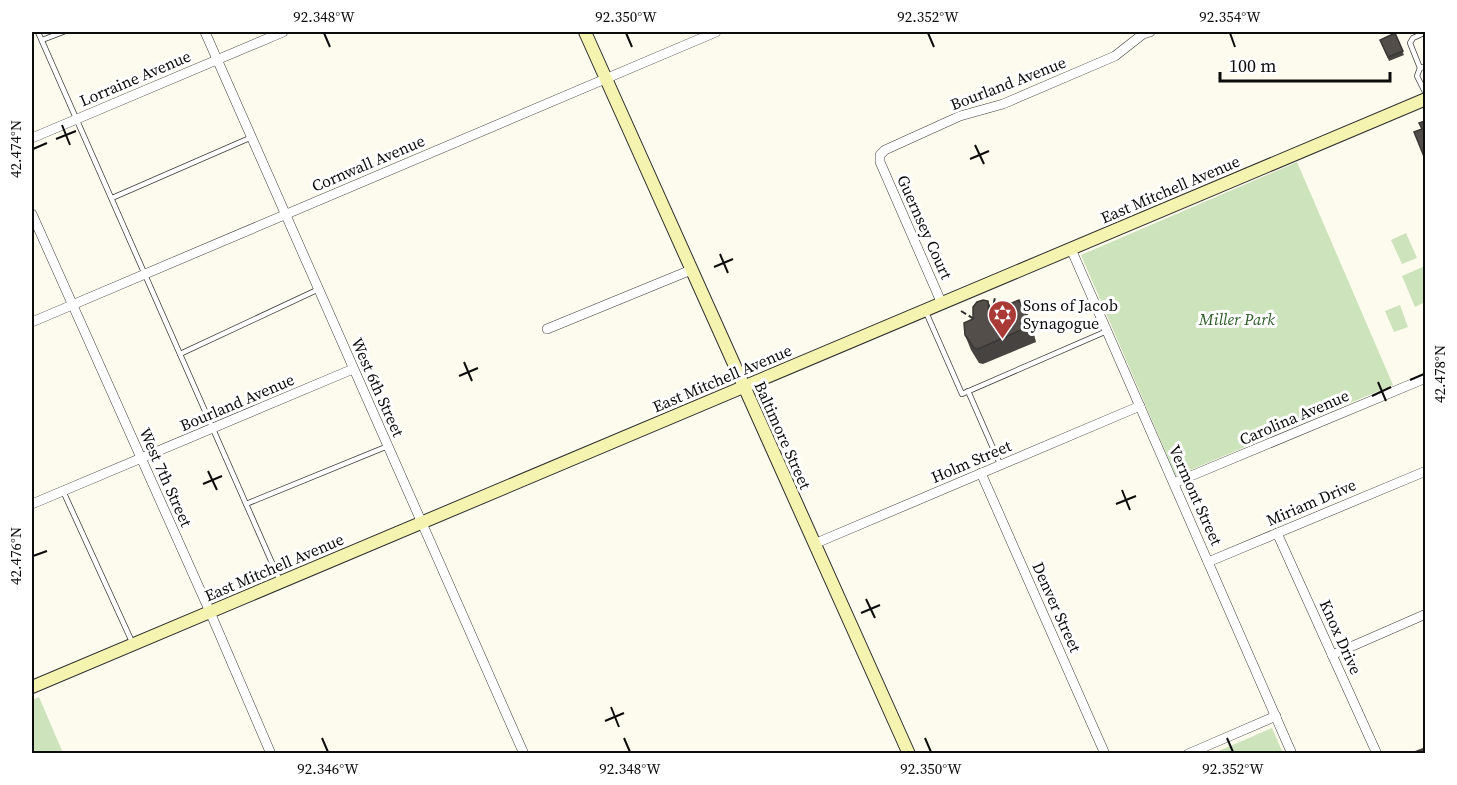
<svg xmlns="http://www.w3.org/2000/svg" width="1457" height="785" viewBox="0 0 1457 785" font-family="'Source Serif 4',serif">
	<style>
		.green { fill: #cce3bb }
		.lines { fill: none; stroke-linecap: round; stroke-linejoin: round }
		.lane-casing { stroke: #3f3f3f; stroke-width: 6 }
		.street-casing { stroke: #3f3f3f; stroke-width: 10 }
		.secondary-casing { stroke: #2e2e2e; stroke-width: 14 }
		.path { stroke: #2e2e2e; stroke-width: 2; stroke-dasharray: 6 3; stroke-linecap: butt }
		.lane { stroke: #fff; stroke-width: 4.5 }
		.street { stroke: #fff; stroke-width: 9 }
		.secondary { stroke: #f5f3b0; stroke-width: 12 }
		.wall { fill: #474340 }
		.shaded-wall { fill: #3a3734 }
		.building { fill: #534e4a; stroke: #3a3734; stroke-width: 1.5 }
		.ticks { fill: none; stroke: #0c0c0c; stroke-width: 2 }
		.labels { text-anchor: middle; stroke-width: 6; stroke-linejoin: round; paint-order: stroke }
		.street-label { font-size: 16px; fill: #0c0c0c; stroke: #fff }
		.poi-label { font-size: 16px; fill: #0c0c0c; stroke: #fff; text-anchor: start }
		.park-label { font-size: 16px; font-style: italic; fill: #2c5b25; stroke: #fff }
		.neatline { fill: none; stroke: #0c0c0c; stroke-width: 2 }
		.ticks-label { font-size: 15px; text-anchor: middle; fill: #0c0c0c }
	</style>
	<rect width="100%" height="100%" fill="#fdfbed"/>
	<g class="green">
		<path d="M1297 162 1393 385 1176 476 1081 255Z"/>
		<path d="M1406 233 1417 258 1402 264 1391 240Z"/>
		<path d="M1425 266V302L1415 307 1402 276Z"/>
		<path d="M1400 305 1408 327 1394 332 1385 311Z"/>
		<path d="M39 697 63 753H32V700Z"/>
		<path d="M1272 728 1283 753H1214Z"/>
	</g>
	<g class="lines">
		<defs>
			<g id="lane">
				<path d="M38 32 280 581"/>
				<path d="M1426 32 1413 38 1410 43 1420 68 1426 66"/>
				<path d="M42 40 63 32"/>
				<path d="M1420 68 1417 76 1426 94"/>
				<path d="M112 198 252 137"/>
				<path d="M925 310 962 394 1107 331"/>
				<path d="M180 354 319 289"/>
				<path d="M968 391 1000 464"/>
				<path d="M63 491 133 644"/>
				<path d="M246 504 388 446"/>
			</g>
			<g id="street">
				<path d="M205 32 524 754"/>
				<path d="M32 138 283 32"/>
				<path d="M32 214 210 612 271 754"/>
				<path d="M1071 249 1292 754"/>
				<path d="M942 304 880 162V155L885 150 960 116 1003 104 1115 56 1143 34 1150 32"/>
				<path d="M32 322 716 32"/>
				<path d="M547 329 691 270"/>
				<path d="M981 473 1105 754"/>
				<path d="M1174 483 1426 378"/>
				<path d="M32 504 353 369"/>
				<path d="M1277 533 1377 754"/>
				<path d="M814 544 1140 406"/>
				<path d="M1208 562 1426 471"/>
				<path d="M1332 655 1426 614"/>
				<path d="M1188 754 1276 716"/>
			</g>
			<g id="secondary">
				<path d="M585 32 909 754"/>
				<path d="M32 687 1426 99"/>
			</g>
		</defs>
		<use href="#lane" class="lane-casing"/>
		<use href="#street" class="street-casing"/>
		<use href="#secondary" class="secondary-casing"/>
		<g class="path">
			<path d="M961 311 974 319"/>
			<path d="M992 313 995 297"/>
		</g>
		<use href="#lane" class="lane"/>
		<use href="#street" class="street"/>
		<use href="#secondary" class="secondary"/>
	</g>
	<g class="wall">
		<path d="M1395 33 1404 55 1389 61 1380 40Z"/>
		<path d="M988 301 992 311 1022 307 1025 308 1036 342 983 364 979 363 971 350 965 335 973 319Z"/>
	</g>
	<g class="shaded-wall">
		<path d="M988 301 994 316 989 313Z"/>
		<path d="M1025 308 1031 323 1036 342 1030 326Z"/>
	</g>
	<g class="building">
		<path d="M1395 33 1403 51 1388 57 1380 40Z"/>
		<path d="M1425 121V159L1414 132 1422 129 1419 123Z"/>
		<path d="M983 300 988 301 989 313 1019 300 1022 307 1025 308 1030 326 978 349 974 348 965 335 964 323 973 319V307L977 302Z"/>
		<path d="M1425 748V753H1412Z"/>
	</g>
	<path class="ticks" d="M324 33 330 47M626 33 632 47M928 33 934 47M1230 33 1235 47M62 125 70 145M56 139 76 131M975 145 984 164M33 149 47 143M970 159 989 151M720 254 728 273M714 267 733 259M464 362 472 381M459 376 478 368M1410 380 1424 374M1378 382 1386 401M1372 396 1391 387M208 471 217 490M203 484 222 476M1122 490 1130 510M1116 504 1136 496M33 556 47 551M866 599 875 618M861 613 880 605M611 707 619 727M605 721 624 713M322 738 328 752M624 738 630 752M925 738 931 752M1227 738 1233 752"/>
	<defs>
		<symbol id="synagogue-pin" viewBox="-11 -11 22 30"><path d="M0 17L-7.5 6A9.5 9.5 0 1 1 7.5 6Z" fill="#aa3a36" stroke="#fff"/><path d="M0-6.5L5.6 3.2H-5.6ZM0 6.5L5.6-3.2H-5.6Z" fill="#fff"/></symbol>
	</defs>
	<g fill-rule="evenodd">
		<use href="#synagogue-pin" x="986" y="298" width="33" height="45"/>
	</g>
	<g class="labels">
		<g class="street-label">
			<text transform="translate(135 78) rotate(-23)" y="6">Lorraine Avenue</text>
			<text transform="translate(1008 83) rotate(-21)" y="6">Bourland Avenue</text>
			<text transform="translate(368 163) rotate(-23)" y="6">Cornwall Avenue</text>
			<text transform="translate(1170 189) rotate(-23)" y="6">East Mitchell Avenue</text>
			<text transform="translate(925 227) rotate(66)" y="6">Guernsey Court</text>
			<text transform="translate(722 378) rotate(-23)" y="6">East Mitchell Avenue</text>
			<text transform="translate(378 387) rotate(66)" y="6">West 6th Street</text>
			<text transform="translate(237 402) rotate(-23)" y="6">Bourland Avenue</text>
			<text transform="translate(1294 417) rotate(-23)" y="6">Carolina Avenue</text>
			<text transform="translate(783 435) rotate(66)" y="6">Baltimore Street</text>
			<text transform="translate(971 461) rotate(-23)" y="6">Holm Street</text>
			<text transform="translate(166 477) rotate(66)" y="6">West 7th Street</text>
			<text transform="translate(1196 495) rotate(66)" y="6">Vermont Street</text>
			<text transform="translate(1311 502) rotate(-23)" y="6">Miriam Drive</text>
			<text transform="translate(274 567) rotate(-23)" y="6">East Mitchell Avenue</text>
			<text transform="translate(1057 607) rotate(66)" y="6">Denver Street</text>
			<text transform="translate(1341 637) rotate(66)" y="6">Knox Drive</text>
		</g>
		<g class="poi-label">
			<text x="1023" y="311">Sons of Jacob<tspan x="1023" dy="18">Synagogue</tspan></text>
		</g>
		<g class="park-label">
			<text x="1237" y="325">Miller Park</text>
		</g>
	</g>
	<rect width="1457" height="785" fill="none" stroke="#ffffff" stroke-width="66"/>
	<path d="M1220 72v9h170v-9" fill="none" stroke="#0c0c0c" stroke-width="3"/>
	<text x="1229" y="72" font-size="18" fill="#0c0c0c" stroke="#ffffff" stroke-width="4.5" paint-order="stroke">100 m</text>
	<rect x="33" y="33" width="1391" height="719" class="neatline"/>
	<g class="ticks-label">
		<text x="324" y="22">92.348°W</text>
		<text x="626" y="22">92.350°W</text>
		<text x="928" y="22">92.352°W</text>
		<text x="1230" y="22">92.354°W</text>
		<text transform="translate(16 149) rotate(-90)" y="5">42.474°N</text>
		<text transform="translate(1440 374) rotate(-90)" y="5">42.478°N</text>
		<text transform="translate(16 556) rotate(-90)" y="5">42.476°N</text>
		<text x="328" y="774">92.346°W</text>
		<text x="630" y="774">92.348°W</text>
		<text x="931" y="774">92.350°W</text>
		<text x="1233" y="774">92.352°W</text>
	</g>
</svg>
